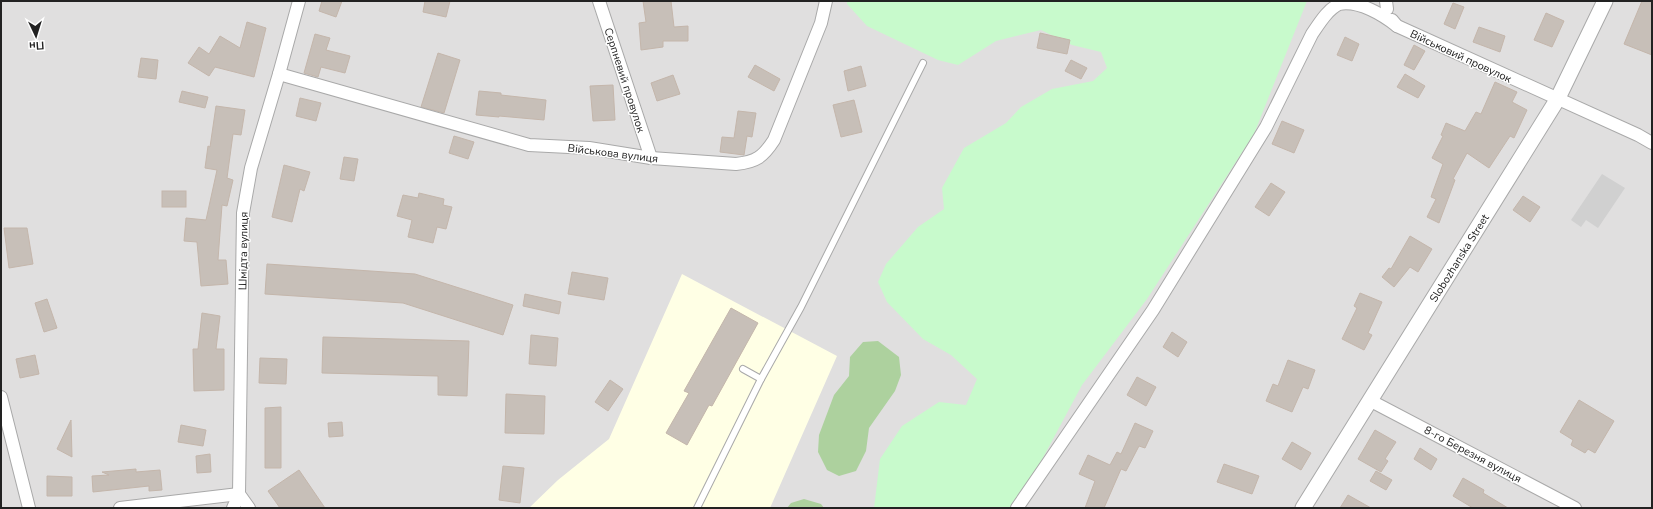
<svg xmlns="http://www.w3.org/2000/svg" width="1653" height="509" viewBox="0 0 1653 509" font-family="'Nunito Sans',sans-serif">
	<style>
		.residential { fill: #e0dfdf }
		.education { fill: #ffffe5 }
		.religious { fill: #d0d0d0 }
		.forest { fill: #add19e }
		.park { fill: #c8facc }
		.building { fill: #c7bfb8; stroke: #c4b6ab }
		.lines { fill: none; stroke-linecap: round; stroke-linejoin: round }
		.service-casing { stroke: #a9a9a9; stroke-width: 8 }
		.minor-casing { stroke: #a9a9a9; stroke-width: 14 }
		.tertiary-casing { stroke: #a9a9a9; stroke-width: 17 }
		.service { stroke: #fff; stroke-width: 6 }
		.minor { stroke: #fff; stroke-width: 12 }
		.tertiary { stroke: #fff; stroke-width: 15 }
		.labels { text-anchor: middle; stroke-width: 3; stroke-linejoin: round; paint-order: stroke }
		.street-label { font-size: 11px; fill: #222; stroke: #fff }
	</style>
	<rect width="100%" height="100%" fill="#f2efe9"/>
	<rect class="residential" x="1" y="1" width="1651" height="507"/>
	<path class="education" d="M682 274 837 356 770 508H529L558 480 609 439Z"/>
	<path class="religious" d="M1602 174 1625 188 1598 228 1586 220 1581 227 1571 220Z"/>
	<g class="forest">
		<path d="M878 341 899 357 901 375 895 391 869 428 866 451 856 471 839 476 827 470 818 452 819 435 834 395 849 376 850 357 863 342Z"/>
		<path d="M804 499 821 504 824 508H787L791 503Z"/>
	</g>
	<path class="park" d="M847 1H1307L1254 134 1147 299 1082 385 1016 508H874L880 459 902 426 939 402 966 405 977 379 951 355 923 339 887 302 878 282 886 264 918 227 944 209 942 188 964 148 1006 123 1021 107 1052 89 1093 81 1107 68 1101 52 1072 45 1041 30 996 41 958 65 938 60 867 26 847 4Z"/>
	<g class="building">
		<path d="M322 1H342L336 17 319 11Z"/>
		<path d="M425 1H450L446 17 423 12Z"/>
		<path d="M643 1H671L674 27 688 26V41H663V47L641 50 639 23 646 22Z"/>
		<path d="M1642 1H1652V55L1624 44Z"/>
		<path d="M1453 3 1464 7 1455 29 1444 24Z"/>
		<path d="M1546 13 1564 21 1552 47 1534 40Z"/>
		<path d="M247 22 266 28 254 77 215 67 209 76 188 63 199 47 209 54 220 36 240 48Z"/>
		<path d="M1479 27 1505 36 1500 52 1473 42Z"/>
		<path d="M1040 33 1070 40 1067 54 1037 48Z"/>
		<path d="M315 34 330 38 326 50 350 56 345 73 321 67 318 77 304 73Z"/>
		<path d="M1345 37 1359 44 1352 61 1337 55Z"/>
		<path d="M1414 45 1425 51 1414 70 1404 65Z"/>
		<path d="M438 53 460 60 444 113 421 107Z"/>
		<path d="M141 58 158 60 156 79 138 77Z"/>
		<path d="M1071 60 1087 68 1081 79 1065 71Z"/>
		<path d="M755 65 780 79 774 91 748 77Z"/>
		<path d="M861 66 866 86 848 91 844 71Z"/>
		<path d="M1405 74 1425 86 1418 98 1397 87Z"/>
		<path d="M673 75 680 94 657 101 651 83Z"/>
		<path d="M1495 82 1517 92 1512 102 1527 110 1514 138 1510 136 1489 168 1467 153 1453 179 1455 180 1439 223 1427 217 1436 199 1431 197 1443 164 1432 158 1443 136 1441 135 1446 123 1465 131 1476 112 1481 114Z"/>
		<path d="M613 85 615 120 593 121 590 86Z"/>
		<path d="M182 91 208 97 205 108 179 102Z"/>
		<path d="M479 91 501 93V95L546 100 544 120 499 116V117L476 115Z"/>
		<path d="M300 98 321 103 316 121 296 116Z"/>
		<path d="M854 100 862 132 841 137 833 105Z"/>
		<path d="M216 106 245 110 241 135 233 134 227 178 233 180 227 206 222 205 218 260H226L228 284 201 286 197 242 184 241 186 218 206 220 217 170 205 168 208 146 210 147Z"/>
		<path d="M738 111 756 113 752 137 747 136 744 155 720 152 722 137 734 138Z"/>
		<path d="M1282 121 1304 130 1294 153 1272 144Z"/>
		<path d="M454 136 474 142 468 159 449 153Z"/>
		<path d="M344 157 358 159 354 181 340 179Z"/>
		<path d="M284 165 310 172 304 191 300 189 292 222 272 217Z"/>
		<path d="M1271 183 1285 192 1269 216 1255 207Z"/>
		<rect x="162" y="191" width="24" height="16"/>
		<path d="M419 193 444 199 443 205 452 207 446 229 437 227 433 243 408 237 412 220 397 216 403 195 418 198Z"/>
		<path d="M1523 196 1540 207 1530 222 1513 210Z"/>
		<path d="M4 228H27L33 264 9 268Z"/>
		<path d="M1410 236 1432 249 1418 272 1410 267 1394 287 1382 277 1389 268 1391 269Z"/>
		<path d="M267 264 415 274 513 305 503 335 403 303 265 294Z"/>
		<path d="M572 272 608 278 604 300 568 294Z"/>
		<path d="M1360 293 1382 302 1368 333 1372 335 1364 350 1342 339 1357 308 1354 306Z"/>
		<path d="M525 294 561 302 559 314 523 306Z"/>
		<path d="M47 299 57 328 44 332 35 303Z"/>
		<path d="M731 308 758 323 712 406 709 405 687 445 666 433 689 393 684 391Z"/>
		<path d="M202 313 220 316 216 349H224V390L194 391 193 349H198Z"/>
		<path d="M1172 332 1187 342 1178 357 1163 347Z"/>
		<path d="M531 335 558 338 556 366 529 364Z"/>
		<path d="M323 337 469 341 467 396 438 395V376L322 373Z"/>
		<path d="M35 355 39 374 20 378 16 359Z"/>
		<path d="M260 358 287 359 286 384 259 383Z"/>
		<path d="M1288 360 1315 370 1308 389 1303 387 1292 412 1266 401 1273 384 1278 386Z"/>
		<path d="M1137 377 1156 387 1146 406 1127 395Z"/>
		<path d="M610 380 623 389 608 411 595 402Z"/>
		<path d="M506 394 545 396 544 434 505 433Z"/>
		<path d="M1579 400 1614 421 1595 453 1588 449 1585 453 1571 445 1573 440 1560 432Z"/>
		<path d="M281 407V468H265V408Z"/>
		<path d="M71 420 72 457 57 449Z"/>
		<path d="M342 422 343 436 329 437 328 423Z"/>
		<path d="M1135 423 1153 431 1145 448 1139 446 1126 471 1121 469 1104 508H1085L1095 481 1079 474 1088 455 1110 465 1117 452 1121 454Z"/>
		<path d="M181 425 206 430 203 446 178 442Z"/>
		<path d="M1375 430 1396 442 1385 459 1388 461 1381 472 1358 459Z"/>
		<path d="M1292 442 1311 453 1301 470 1282 459Z"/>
		<path d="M1420 448 1437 459 1431 470 1414 459Z"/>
		<path d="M210 454 211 472 197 473 196 456Z"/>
		<path d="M1224 464 1259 476 1252 494 1217 482Z"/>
		<path d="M503 466 524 468 520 503 499 500Z"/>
		<path d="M136 469V472L160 470 162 490 149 491V486L93 492 92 476 109 475 102 472Z"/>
		<path d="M299 470 325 508H280L268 491Z"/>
		<path d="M1376 471 1392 480 1386 490 1370 481Z"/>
		<path d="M47 476 72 477V496H47Z"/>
		<path d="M1463 478 1484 490 1483 493 1508 508H1473L1453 496Z"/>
		<path d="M1348 495 1371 508H1340Z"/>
	</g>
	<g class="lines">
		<defs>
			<g id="service">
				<path d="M761 379 801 307 923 63"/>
				<path d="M697 508 761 379 743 369"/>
			</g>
			<g id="minor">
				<path d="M599 1 651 158"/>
				<path d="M1386 1 1387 9"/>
				<path d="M1392 20 1397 26 1638 135 1652 143"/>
				<path d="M279 74 529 145 589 148 651 158 736 164C756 162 763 157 774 140L821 23 826 1"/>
				<path d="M1 397 29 508"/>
				<path d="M1371 401 1575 508"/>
				<path d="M239 494 249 508"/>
				<path d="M120 508 239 494"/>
				<path d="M233 508 239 494 243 213 251 168 279 74 299 1"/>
				<path d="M1017 508 1153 310 1266 127 1312 34C1319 24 1327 10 1339 4 1359 0 1383 15 1397 26"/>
			</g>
			<path id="tertiary" d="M1303 508 1557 100 1605 1"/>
		</defs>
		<use href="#service" class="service-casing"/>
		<use href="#minor" class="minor-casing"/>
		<use href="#tertiary" class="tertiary-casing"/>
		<use href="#service" class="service"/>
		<use href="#minor" class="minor"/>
		<use href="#tertiary" class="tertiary"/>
	</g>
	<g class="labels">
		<g class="street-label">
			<text transform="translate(1461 56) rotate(25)" y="4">Військовий провулок</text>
			<text transform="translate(625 80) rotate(72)" y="4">Серпневий провулок</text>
			<text transform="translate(613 153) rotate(7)" y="4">Військова вулиця</text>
			<text transform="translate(243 251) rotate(-89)" y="4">Шмідта вулиця</text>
			<text transform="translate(1459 258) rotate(-58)" y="4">Slobozhanska Street</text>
			<text transform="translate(1473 454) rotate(28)" y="4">8-го Березня вулиця</text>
		</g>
	</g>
	<rect width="1653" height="509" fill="none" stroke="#222222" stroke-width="4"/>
	<g transform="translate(36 36) rotate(176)" stroke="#ffffff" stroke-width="3" paint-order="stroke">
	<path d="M0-3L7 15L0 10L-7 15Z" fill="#222222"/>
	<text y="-6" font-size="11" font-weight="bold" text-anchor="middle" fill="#222222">Пн</text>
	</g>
</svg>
